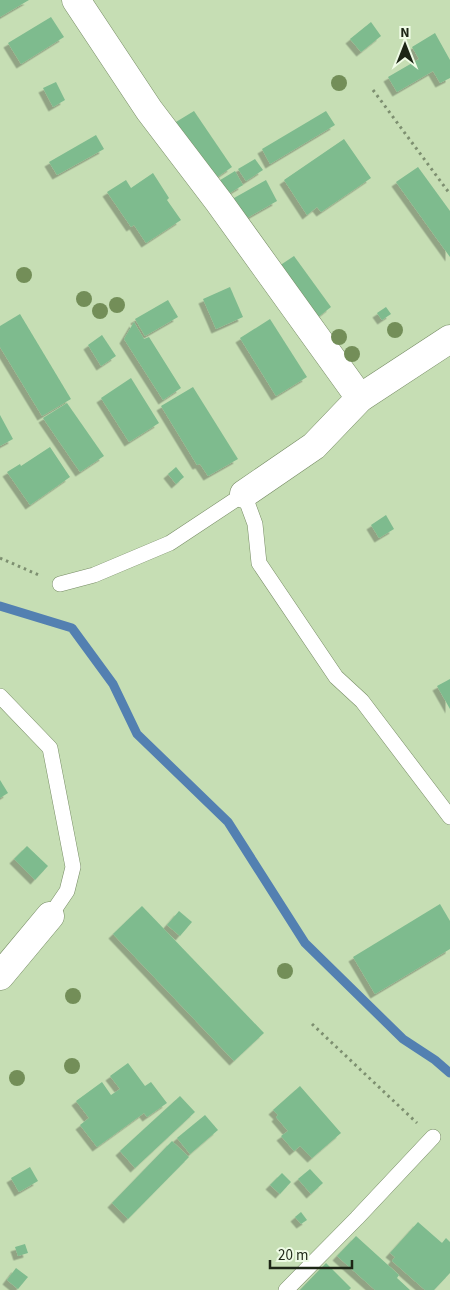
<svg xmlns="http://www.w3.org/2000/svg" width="450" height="1290" viewBox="0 0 450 1290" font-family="'Source Sans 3',sans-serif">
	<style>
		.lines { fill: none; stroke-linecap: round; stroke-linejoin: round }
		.stream { stroke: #5380b1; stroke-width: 9 }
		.building { fill: #7ebb8e; filter: url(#shadow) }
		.lane-casing { stroke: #778c65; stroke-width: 16 }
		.street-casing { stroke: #778c65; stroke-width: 29 }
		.path { stroke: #7d8f70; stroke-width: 3; stroke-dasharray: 2.5 4; stroke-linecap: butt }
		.lane { stroke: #fff; stroke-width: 15 }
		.street { stroke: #fff; stroke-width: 28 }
		.tree { fill: #738e58 }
	</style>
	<defs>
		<filter id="shadow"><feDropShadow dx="-4.5" dy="4.5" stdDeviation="0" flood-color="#0004"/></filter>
	</defs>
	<rect width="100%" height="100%" fill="#c6deb4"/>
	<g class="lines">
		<path class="stream" d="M0 606 72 628 113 684 137 734 228 822 305 943 403 1039 435 1060 450 1073"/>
	</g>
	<g class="building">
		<path d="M0 0H29L0 17Z"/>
		<path d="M51 17 64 37 21 64 8 43Z"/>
		<path d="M371 22 381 36 361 52 350 39Z"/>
		<path d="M435 33 450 60V78L440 83 433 71 397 92 388 77 419 59 412 47Z"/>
		<path d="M56 82 65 100 53 107 43 88Z"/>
		<path d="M194 111 232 167 210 182 171 125Z"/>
		<path d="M326 111 335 125 270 164 262 149Z"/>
		<path d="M96 135 104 149 57 175 49 162Z"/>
		<path d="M344 139 371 178 321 212 317 207 307 215 284 180Z"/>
		<path d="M255 159 263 170 246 181 238 169Z"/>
		<path d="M418 167 450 211V257L396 182Z"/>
		<path d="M235 171 243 185 225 196 217 182Z"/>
		<path d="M153 173 169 198 167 200 181 220 146 243 134 225 131 227 107 192 126 180 131 188Z"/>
		<path d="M266 180 277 201 238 223 227 202Z"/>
		<path d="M294 256 331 307 317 318 279 266Z"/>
		<path d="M230 287 243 317 216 329 203 299Z"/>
		<path d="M168 300 178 317 145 336 135 319Z"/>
		<path d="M386 307 391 314 382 320 377 313Z"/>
		<path d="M20 314 71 399 42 416 0 347V326Z"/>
		<path d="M270 319 307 377 276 396 240 338Z"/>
		<path d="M134 322 144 339 149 337 181 388 163 400 124 339Z"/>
		<path d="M102 335 116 356 101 366 88 345Z"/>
		<path d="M131 378 159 423 129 442 101 398Z"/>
		<path d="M193 387 238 459 208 476 200 464 197 465 161 406Z"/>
		<path d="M67 403 104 456 80 472 43 418Z"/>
		<path d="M0 415 13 439 0 446Z"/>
		<path d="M50 447 70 477 30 505 7 472 20 464 21 466Z"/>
		<path d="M176 467 184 477 176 484 168 474Z"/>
		<path d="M386 515 394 529 379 538 371 525Z"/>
		<path d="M450 679V709L437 686Z"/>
		<path d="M0 780 8 793 0 798Z"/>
		<path d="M27 846 48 866 35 880 14 859Z"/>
		<path d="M440 904 450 921V949L375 994 353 957Z"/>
		<path d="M142 906 264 1033 234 1061 113 934Z"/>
		<path d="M179 911 192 922 180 936 167 925Z"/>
		<path d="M128 1063 145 1086 151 1082 167 1103 147 1117 144 1113 97 1147 80 1125 89 1118 76 1101 102 1082 111 1095 120 1089 110 1076Z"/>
		<path d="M300 1086 341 1133 312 1158 300 1146 294 1151 281 1136 288 1131 276 1117 278 1115 273 1110Z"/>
		<path d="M180 1096 195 1112 135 1168 120 1151Z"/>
		<path d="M205 1115 218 1130 190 1154 177 1138Z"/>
		<path d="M172 1141 189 1157 128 1219 112 1203Z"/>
		<path d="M30 1167 38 1181 19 1192 11 1178Z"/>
		<path d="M310 1169 323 1183 311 1194 298 1179Z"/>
		<path d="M282 1173 291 1182 280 1194 270 1185Z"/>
		<path d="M301 1212 307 1220 301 1224 295 1217Z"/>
		<path d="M418 1222 442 1243 446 1238 450 1242V1273L434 1290H425L392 1261 395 1257 390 1253Z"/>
		<path d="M356 1236 399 1275 397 1278 410 1290H375L337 1256Z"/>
		<path d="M25 1244 28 1253 18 1256 15 1247Z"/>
		<path d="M326 1263 351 1288 349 1290H300Z"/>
		<path d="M16 1268 28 1277 18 1289 7 1280Z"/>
	</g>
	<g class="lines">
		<defs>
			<g id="lane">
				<path d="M60 584 94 575 170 543 244 494 255 524 259 563 336 677 362 701 450 817"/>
				<path d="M0 696 50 748 73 867 67 891 50 916"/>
				<path d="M286 1290 357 1218 433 1137"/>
			</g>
			<g id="street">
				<path d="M76 0 149 110 219 202 360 398"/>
				<path d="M244 494 314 446 360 398 450 339"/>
				<path d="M0 976 50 916"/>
			</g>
		</defs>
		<use href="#lane" class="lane-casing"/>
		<use href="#street" class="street-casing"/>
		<g class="path">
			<path d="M373 90 450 194"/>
			<path d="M0 558 41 576"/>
			<path d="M312 1024 417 1123"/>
		</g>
		<use href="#lane" class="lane"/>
		<use href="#street" class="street"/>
	</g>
	<g class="tree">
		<circle cx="339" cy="83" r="8"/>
		<circle cx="24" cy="275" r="8"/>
		<circle cx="84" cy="299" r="8"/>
		<circle cx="117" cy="305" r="8"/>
		<circle cx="100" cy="311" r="8"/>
		<circle cx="395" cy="330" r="8"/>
		<circle cx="339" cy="337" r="8"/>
		<circle cx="352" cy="354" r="8"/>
		<circle cx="285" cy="971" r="8"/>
		<circle cx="73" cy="996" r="8"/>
		<circle cx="72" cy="1066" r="8"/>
		<circle cx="17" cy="1078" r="8"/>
	</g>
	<g transform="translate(405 45)" stroke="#eefbe5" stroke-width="4" paint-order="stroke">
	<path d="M0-4L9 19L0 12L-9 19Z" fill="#1d2616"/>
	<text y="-8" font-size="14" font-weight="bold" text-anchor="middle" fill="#1d2616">N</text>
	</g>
	<path d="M270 1260v8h82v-8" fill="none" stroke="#1d2616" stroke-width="2.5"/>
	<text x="278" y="1260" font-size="15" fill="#1d2616" stroke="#eefbe5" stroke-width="4" paint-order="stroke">20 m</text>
</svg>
